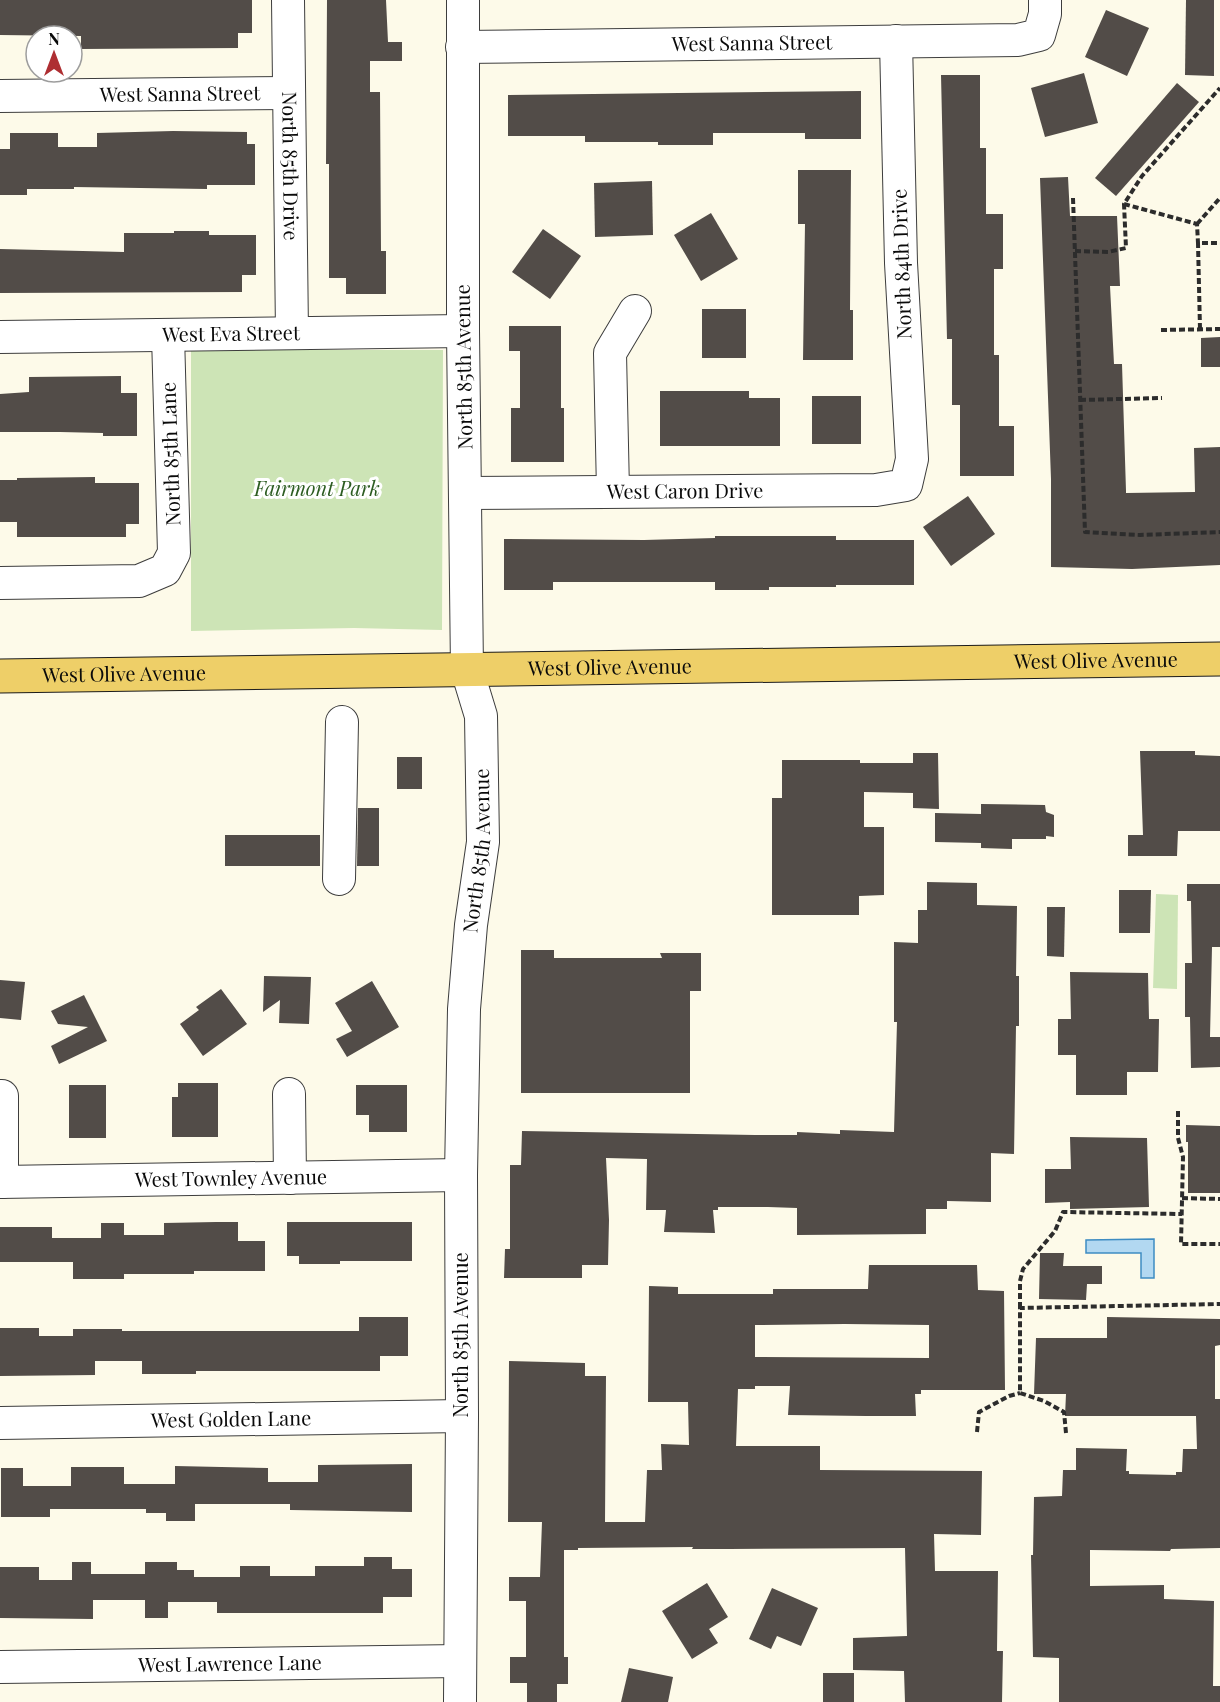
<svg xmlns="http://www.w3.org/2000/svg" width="1220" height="1702" viewBox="0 0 1220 1702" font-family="'Playfair Display',serif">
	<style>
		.green { fill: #cde4b6 }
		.water { fill: #b2d8f1; stroke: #3e8cc2; stroke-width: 1.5 }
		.building { fill: #524c48; fill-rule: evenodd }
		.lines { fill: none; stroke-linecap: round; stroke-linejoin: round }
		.minor-casing { stroke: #3d3d3d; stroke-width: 34 }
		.major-casing { stroke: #1b1b1b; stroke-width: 35 }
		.path { stroke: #2c2c2c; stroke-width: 4; stroke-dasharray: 6 3; stroke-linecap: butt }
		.minor { stroke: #fff; stroke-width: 32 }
		.major { stroke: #eecf68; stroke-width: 33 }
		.labels { text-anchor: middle; stroke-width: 6; stroke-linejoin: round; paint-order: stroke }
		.street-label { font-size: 20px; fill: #0a0a0a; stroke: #fff }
		.park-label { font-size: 20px; font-style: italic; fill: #2c5c21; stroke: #fff }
	</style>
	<rect width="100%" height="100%" fill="#fdfae9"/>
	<g class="green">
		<path d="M191 350H443L442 630 354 628 191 631Z"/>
		<path d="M1156 894 1178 895 1177 989 1153 988Z"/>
	</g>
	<path class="water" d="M1154 1239V1278H1141V1253H1086V1240Z"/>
	<g class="building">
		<path d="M0 0H252V33H238V48L81 49V36L0 35Z"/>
		<path d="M327 0H386L388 42H402V61H370V92H380L381 251H386V294H346V278H329V164H326Z"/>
		<path d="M1186 0H1214V76L1185 75Z"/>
		<path d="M1106 10 1149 28 1127 76 1085 57Z"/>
		<path d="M1084 73 1098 123 1045 137 1031 88Z"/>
		<path d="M941 75H980V148H986V214H1003V269H994V355H999V426H1014V476H960V405H952V339H947Z"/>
		<path d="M1177 83 1199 102 1116 196 1095 178Z"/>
		<path d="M861 91V139H805V133H713V145H658V142H585V136H508V95Z"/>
		<path d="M173 131 247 132V144H255V185H207V189L74 187V189H27V195H0V149H10V133H58V147H97V133Z"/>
		<path d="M798 170H851L850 310H853V360H803L805 224H798Z"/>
		<path d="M1068 177 1070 216H1117L1120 286H1110L1114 364H1122L1126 491V493L1195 492 1194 448 1220 447V565L1132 569 1051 567V479L1040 178Z"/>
		<path d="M652 181 653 235 595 237 594 183Z"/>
		<path d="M711 213 738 259 701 281 674 235Z"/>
		<path d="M543 229 581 256 550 299 512 272Z"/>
		<path d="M174 231H209V235H256V275H242V292L0 293V249L124 252V233H174Z"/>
		<rect x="702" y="309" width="44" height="49"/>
		<path d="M509 326H561V408H564V462H511V408H520V351H509Z"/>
		<path d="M1220 337V367H1201V338Z"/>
		<path d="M121 376V393H137V436H103V433L60 432H0V394L29 392V377Z"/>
		<path d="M660 391H749V398H780V446H660Z"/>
		<rect x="812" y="396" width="49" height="48"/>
		<path d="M95 477V483H139V524H126V537H17V522H0V480H17V478Z"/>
		<path d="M968 496 995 534 951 566 923 527Z"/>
		<path d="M715 536H836V540H914V585H836V587H769V590H715V582H553V590H504V539L644 540 715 538Z"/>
		<path d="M1140 751H1195V755L1220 756V831H1178L1177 856H1128V835H1143Z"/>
		<path d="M913 753H938L939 809 913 808V793L864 792V827H884V895L859 896V915H772V798H782V760H860V763H913Z"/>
		<rect x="397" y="757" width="25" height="32"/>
		<path d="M981 804 1045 805 1046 812 1054 815V837L1046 836V839H1012V849L981 848V843L935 842V813L981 814Z"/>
		<path d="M358 808H379V866H357Z"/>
		<rect x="225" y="835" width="95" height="31"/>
		<path d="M927 882 977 883V905L1017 906 1016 976H1019V1026H1016L1014 1154 991 1153V1202L947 1201V1209H926V1234L797 1235V1208L768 1207H718V1210H713L715 1233 664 1232 666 1210H646L647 1159 606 1158 609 1220 608 1265H582V1278H504L505 1249H510V1165H521L522 1131 755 1135H797V1132L840 1134V1130L894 1132 897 1022H894V942L918 943V910H927Z"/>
		<path d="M1187 884H1220V947H1212L1210 1037H1220V1067L1191 1068 1190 1017H1185V963H1192L1191 901H1187Z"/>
		<path d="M1119 890H1151L1150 933H1119Z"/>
		<path d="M1047 907H1065L1064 957 1047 956Z"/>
		<path d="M521 950H554V958H662L660 953H701V991H690V1093H521Z"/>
		<path d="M1070 972 1148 973 1149 1019H1159L1158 1072H1127V1095H1076V1055H1058V1019H1071Z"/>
		<path d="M264 976 311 977 309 1024 279 1023 280 1000 263 1012Z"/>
		<path d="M0 980 25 982 21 1020 0 1018Z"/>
		<path d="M372 981 399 1027 347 1057 336 1039 352 1031 335 1003Z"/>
		<path d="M221 989 247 1024 203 1056 180 1024 199 1010 196 1007Z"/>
		<path d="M84 995 107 1041 59 1064 51 1046 88 1027 58 1024 51 1011Z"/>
		<path d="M178 1083H218V1137H172V1097H178Z"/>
		<rect x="69" y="1085" width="37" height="53"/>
		<path d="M356 1085H407V1132H369V1115H356Z"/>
		<path d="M1186 1125 1220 1126V1193H1188V1142H1186Z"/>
		<path d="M1070 1137 1147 1138 1149 1207 1070 1209V1202L1045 1203V1169H1071Z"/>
		<path d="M216 1222H238V1241H265V1271H194V1274H124V1279H73V1262H0V1227H52V1238H101V1223H124V1235H164V1223Z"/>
		<path d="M287 1222H412V1261H340V1264H299V1256H287Z"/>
		<path d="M1040 1253H1064L1063 1266H1102V1284H1087L1086 1300 1039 1299Z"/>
		<path d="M869 1265H977L978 1290 1004 1291 1005 1390H921V1394H915L916 1416H866L788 1415 790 1386H755V1389H738L736 1446H820V1470L982 1471 981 1535 934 1534 935 1571H998L997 1651H1003L1002 1702H905L904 1671 853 1670V1638L907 1636 905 1548 729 1549H692L693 1547 578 1548V1550H564V1657H568V1684H557V1702H527V1683H510V1657H526V1601H509V1577H540L542 1522H508L509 1361 585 1363V1376H606L605 1522H645L647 1470H662L661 1444 689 1445 688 1402H648L649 1286 678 1287V1294H773V1289H868ZM845 1324 929 1325V1358L755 1357V1325Z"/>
		<path d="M359 1317H408V1356H380V1371H196V1374H142V1361H95V1375L0 1376V1328H39V1336H73V1329H122V1331H359Z"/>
		<path d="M1107 1317 1220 1319V1345L1215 1346V1399H1220V1548L1171 1549 1170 1551 1090 1550V1586L1164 1585V1599L1214 1601 1213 1686H1220V1702H1059V1658L1033 1657 1031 1555H1033L1034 1497 1062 1496 1063 1470H1076V1448L1127 1449 1126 1471H1129V1474L1176 1475V1472H1182L1183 1449H1197L1196 1416H1065L1066 1394H1034L1036 1338H1107Z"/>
		<path d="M412 1464V1512L290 1510V1504H195V1521H166V1513H146V1509H50V1517H1V1468H23V1486H71V1467H124V1484H175V1466L268 1468V1482H318V1465Z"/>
		<path d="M364 1557H392V1569H412V1597H383V1613H217V1602H168V1618H145V1600H93V1619L0 1618V1567H39V1580H72V1562H91V1574H145V1562H177V1570H194V1577H240V1566H270V1576H315V1566H364Z"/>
		<path d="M707 1583 728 1617 709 1629 718 1643 692 1659 662 1611Z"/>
		<path d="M772 1588 818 1608 801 1646 777 1636 771 1649 749 1639Z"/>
		<path d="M629 1668 673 1677 668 1702H621Z"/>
		<rect x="823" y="1673" width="31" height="29"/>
	</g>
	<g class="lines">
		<defs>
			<g id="minor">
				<path id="s1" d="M288 0 292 333"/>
				<path id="s2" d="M462 47 1018 40 1039 35 1045 14V0"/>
				<path id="s3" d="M0 96 289 93"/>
				<path id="s4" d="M0 337 463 331"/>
				<path d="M613 491 610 353 635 311"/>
				<path id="s5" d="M465 493 876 490 906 485 912 459 901 263 896 41"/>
				<path d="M0 583 139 581 165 570 174 553 168 335"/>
				<path d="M339 879 342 722"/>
				<path d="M289 1094 290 1178"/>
				<path id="s6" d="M0 1182 461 1175"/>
				<path d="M2 1182V1096"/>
				<path id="s7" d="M0 1423 462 1416"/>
				<path id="s8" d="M0 1667 460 1661"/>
				<path id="s9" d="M460 1702 462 1416 461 1175 464 1009 471 925 483 842 481 716 467 670 463 331V0"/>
			</g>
			<g id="major">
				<path id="s10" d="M0 676 1220 659"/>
			</g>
		</defs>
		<use href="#minor" class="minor-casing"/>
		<use href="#major" class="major-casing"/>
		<g class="path">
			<path d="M1073 198 1085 532 1140 535 1220 532"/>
			<path d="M1124 204 1197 224 1198 243"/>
			<path d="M1197 224 1220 198"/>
			<path d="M1075 251 1108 252 1126 248 1124 204 1142 176 1220 88"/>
			<path d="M1200 329 1198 243H1220"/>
			<path d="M1161 330 1220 329"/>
			<path d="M1080 400 1162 398"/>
			<path d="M1178 1111V1138L1183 1157 1181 1244H1220"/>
			<path d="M1182 1198 1220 1199"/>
			<path d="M1020 1308V1281L1023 1269 1055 1231 1063 1212 1182 1214"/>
			<path d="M977 1432 979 1412 1009 1396 1020 1393"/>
			<path d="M1066 1433 1064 1412 1044 1401 1020 1393V1308L1220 1304"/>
		</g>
		<use href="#minor" class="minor"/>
		<use href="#major" class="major"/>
	</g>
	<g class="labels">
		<g class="street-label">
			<text dy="7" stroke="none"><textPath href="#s2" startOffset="290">West Sanna Street</textPath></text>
			<text dy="7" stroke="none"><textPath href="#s3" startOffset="180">West Sanna Street</textPath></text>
			<text dy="7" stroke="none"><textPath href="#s1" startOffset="166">North 85th Drive</textPath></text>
			<text transform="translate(902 264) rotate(-92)" y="7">North 84th Drive</text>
			<text dy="7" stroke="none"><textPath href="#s4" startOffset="231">West Eva Street</textPath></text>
			<text transform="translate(464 367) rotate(-91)" y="7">North 85th Avenue</text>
			<text transform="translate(171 454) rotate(-92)" y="7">North 85th Lane</text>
			<text dy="7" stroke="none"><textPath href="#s5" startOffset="220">West Caron Drive</textPath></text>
			<text dy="7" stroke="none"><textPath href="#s10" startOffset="1096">West Olive Avenue</textPath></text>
			<text dy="7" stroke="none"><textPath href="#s10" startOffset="610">West Olive Avenue</textPath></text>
			<text dy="7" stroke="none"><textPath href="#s10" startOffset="124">West Olive Avenue</textPath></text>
			<text dy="7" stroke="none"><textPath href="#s9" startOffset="852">North 85th Avenue</textPath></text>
			<text dy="7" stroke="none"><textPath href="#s6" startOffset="231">West Townley Avenue</textPath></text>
			<text transform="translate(461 1335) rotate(-90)" y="7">North 85th Avenue</text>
			<text dy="7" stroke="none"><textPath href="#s7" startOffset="231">West Golden Lane</textPath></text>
			<text dy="7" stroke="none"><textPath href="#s8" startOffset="230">West Lawrence Lane</textPath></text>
		</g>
		<g class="park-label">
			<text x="317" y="496">Fairmont Park</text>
		</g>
	</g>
	<g transform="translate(54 54)"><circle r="28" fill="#ffffff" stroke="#9d9d9d" stroke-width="1.5"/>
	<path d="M0-4.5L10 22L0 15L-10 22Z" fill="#ae2e32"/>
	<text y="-9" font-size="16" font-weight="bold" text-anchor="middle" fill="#0a0a0a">N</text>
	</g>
</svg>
